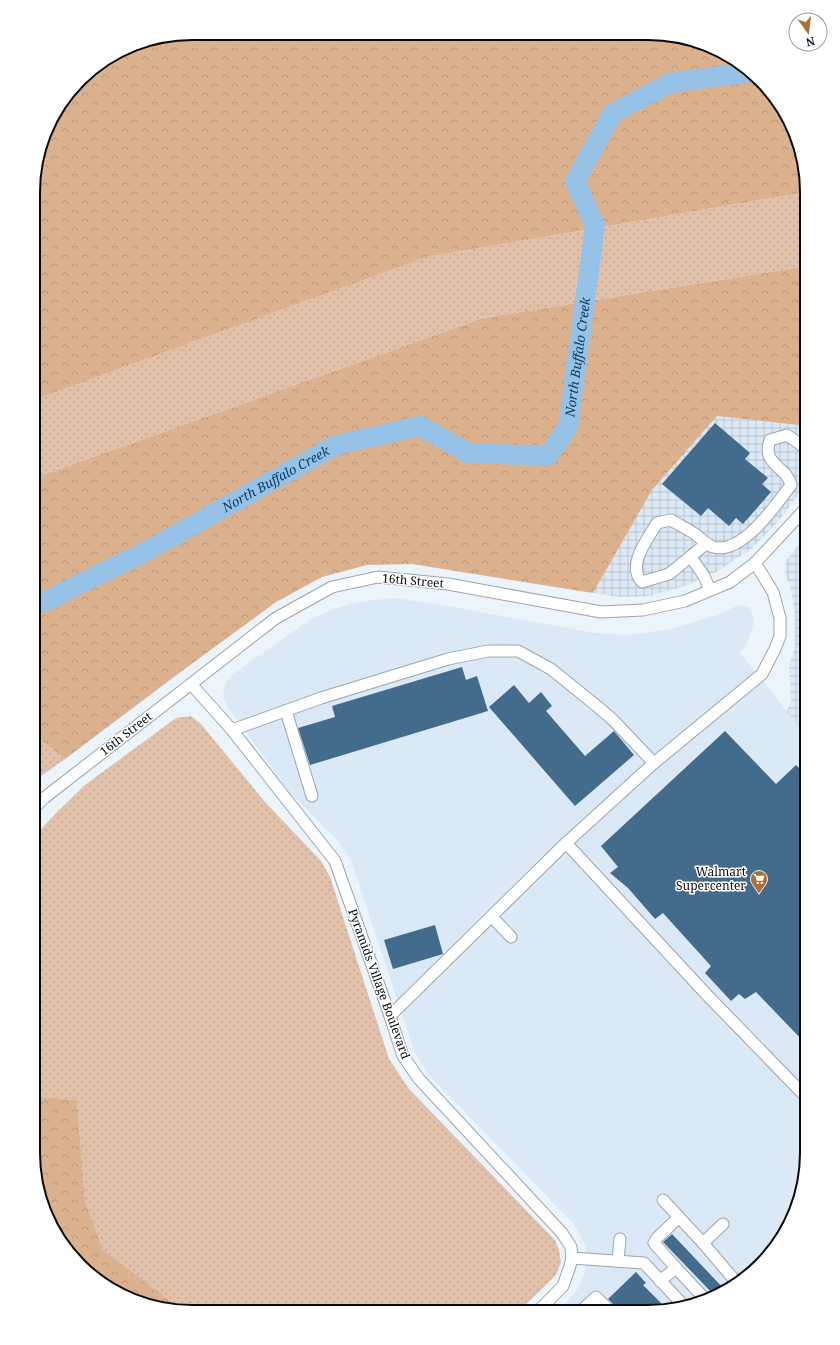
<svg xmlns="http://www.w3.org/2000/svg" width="840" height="1345" viewBox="0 0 840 1345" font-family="'Noto Serif',serif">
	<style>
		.built { fill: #dbe8f5 }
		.industrial { fill: url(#industrial-grid) }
		.grass { fill: url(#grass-dots) }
		.forest { fill: url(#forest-crowns) }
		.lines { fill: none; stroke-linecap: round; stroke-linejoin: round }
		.river { stroke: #97c2e7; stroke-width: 20 }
		.building { fill: #436b8c }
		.minor-casing { stroke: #9da4ab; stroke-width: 13 }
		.minor { stroke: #fff; stroke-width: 11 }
		.labels { text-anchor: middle; stroke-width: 3; stroke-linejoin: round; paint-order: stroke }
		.street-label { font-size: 12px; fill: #090c0e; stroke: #fff }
		.poi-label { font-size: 12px; fill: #090c0e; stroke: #fff; text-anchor: end }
		.water-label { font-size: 13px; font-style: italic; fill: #0b3e61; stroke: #fff }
		.rim { fill: none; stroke: #090c0e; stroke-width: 2 }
	</style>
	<defs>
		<pattern id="industrial-grid" width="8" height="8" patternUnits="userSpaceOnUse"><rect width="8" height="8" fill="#dbe8f5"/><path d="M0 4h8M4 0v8" fill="none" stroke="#bbc6d1"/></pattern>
		<pattern id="grass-dots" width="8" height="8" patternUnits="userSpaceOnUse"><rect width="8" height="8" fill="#e1c1a9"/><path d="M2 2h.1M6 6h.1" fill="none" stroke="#c0a590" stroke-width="1.8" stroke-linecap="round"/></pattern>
		<pattern id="forest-crowns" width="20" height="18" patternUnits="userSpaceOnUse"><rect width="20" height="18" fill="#dcb18e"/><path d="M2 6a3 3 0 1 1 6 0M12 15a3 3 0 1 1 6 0" fill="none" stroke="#bb9779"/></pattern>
	</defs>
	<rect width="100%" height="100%" fill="#ebf3fb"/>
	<path class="built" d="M394 598 443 605 594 633 629 635 671 629 718 615 738 605 750 607 754 622 747 644 740 653 807 736V1164L798 1204 774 1250 745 1279 709 1300 648 1312H556L568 1300 579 1287 585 1272 586 1247 581 1236 573 1223 428 1074 415 1053 351 860 339 842 288 790 227 706 223 694 227 681 233 674 311 619 334 609 358 602Z"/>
	<g class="industrial">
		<path d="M717 416 807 426V483L777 523 751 549 718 571 685 586 650 596 621 597 593 593 652 490Z"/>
		<path d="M807 535V736L787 712 791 700 789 665 795 648V615L790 585 785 575 786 561Z"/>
	</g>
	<g class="grass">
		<path d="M807 192V266L483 318 34 478V400L427 257Z"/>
		<path d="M191 716 201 724 265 802 321 861 330 877 389 1059 409 1089 555 1240 559 1250 561 1262 556 1275 518 1312 184 1311 103 1250 85 1200 77 1100 33 1096V838L56 813 85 785 176 718Z"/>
		<path d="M34 735 65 759 41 776 34 785Z"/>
	</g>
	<g class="forest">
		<path d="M192 33 669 34 709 45 745 66 774 95 795 131 807 192 427 257 34 400V171L50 121 87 73 131 45Z"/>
		<path d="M807 266V426L717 416 652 490 593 593 412 564 367 565 322 577 276 602 186 668 65 759 34 735V478L483 318Z"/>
		<path d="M33 1096 77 1100 85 1200 103 1250 184 1311H171L131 1300 95 1279 66 1250 45 1214 33 1153Z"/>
	</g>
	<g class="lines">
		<path class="river" id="s1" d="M34 605 51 599 71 588 143 553 336 445 420 426 468 453 548 456 568 427 595 226 575 181 613 113 670 83 751 72"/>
	</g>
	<g class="building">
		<path d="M715 423 750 453 745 459 768 478 762 484 771 492 743 524 736 518 729 526 708 508 701 516 662 484Z"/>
		<path d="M462 667 466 680 477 676 488 711 310 765 298 728 335 717 332 706Z"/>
		<path d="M514 685 529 703 541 692 552 706 546 711 585 756 614 731 634 755 575 806 489 707Z"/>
		<path d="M725 731 776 784 796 765 807 776V1045L756 992 745 999 739 994 731 1001 705 973 711 966 663 913 655 919 628 888 610 873 618 867 601 846Z"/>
		<path d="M435 925 443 954 393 969 384 940Z"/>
		<path d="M672 1234 725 1290 715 1296 663 1242Z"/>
		<path d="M636 1272 646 1283 643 1285 666 1308 648 1312H618L616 1307 608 1299Z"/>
	</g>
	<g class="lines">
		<defs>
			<g id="minor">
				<path d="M707 543 669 574 642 582C626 565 648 539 657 523L671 520C679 525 688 529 695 534 700 538 707 545 713 547 742 555 776 505 791 485 787 466 761 465 770 440L787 435 807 449"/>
				<path d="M691 557 704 576 710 590"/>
				<path d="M191 684 232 730 335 861 390 1016 403 1056 419 1079 562 1233 571 1247 572 1258 570 1266 563 1286 537 1312"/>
				<path d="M286 711 312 796"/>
				<path d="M232 730 321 698 448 659 488 651H518L551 669 598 707 613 720 654 763"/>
				<path d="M33 809 44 798 276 618 332 587 378 577 448 584 601 612 643 610 685 601 730 582 755 563 807 507"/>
				<path d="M566 843 707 995 807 1098"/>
				<path d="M492 917 511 937"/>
				<path d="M390 1016 566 843 654 763 762 674 775 649 780 636V618L773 592 755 563"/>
				<path d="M663 1200 703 1243"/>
				<path d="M723 1224 703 1243 737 1283"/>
				<path d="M572 1258 644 1263 683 1305"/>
				<path d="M618 1261 620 1239"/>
				<path d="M676 1268 654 1243 657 1238 678 1218"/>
				<path d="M660 1281 676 1268 706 1300"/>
				<path d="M580 1312 596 1297 611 1312"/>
			</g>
		</defs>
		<use href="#minor" class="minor-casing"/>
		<use href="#minor" class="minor"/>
	</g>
	<defs>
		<symbol id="supermarket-pin" viewBox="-11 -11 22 30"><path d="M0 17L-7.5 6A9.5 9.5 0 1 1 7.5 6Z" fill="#ae6e36" stroke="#fff"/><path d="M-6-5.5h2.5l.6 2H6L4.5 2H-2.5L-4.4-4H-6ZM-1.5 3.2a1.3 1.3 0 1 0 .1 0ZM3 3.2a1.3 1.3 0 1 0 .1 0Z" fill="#fff"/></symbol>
	</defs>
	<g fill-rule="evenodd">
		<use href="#supermarket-pin" x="749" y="869" width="20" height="27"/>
	</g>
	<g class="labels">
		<g class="street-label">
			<text transform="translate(413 581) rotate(5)" y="4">16th Street</text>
			<text transform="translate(126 734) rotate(-38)" y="4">16th Street</text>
			<text transform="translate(379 984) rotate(70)" y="4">Pyramids Village Boulevard</text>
		</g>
		<g class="poi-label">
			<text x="746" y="876">Walmart<tspan x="746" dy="14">Supercenter</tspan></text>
		</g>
		<g class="water-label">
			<text dy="5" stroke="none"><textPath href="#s1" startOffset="669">North Buffalo Creek</textPath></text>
			<text dy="5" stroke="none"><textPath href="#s1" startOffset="273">North Buffalo Creek</textPath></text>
		</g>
	</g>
	<path d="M0 0H840V1345H0ZM192 40H648A152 152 0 0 1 800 192V1153A152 152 0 0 1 648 1305H192A152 152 0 0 1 40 1153V192A152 152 0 0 1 192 40Z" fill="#fff" fill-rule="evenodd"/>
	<path class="rim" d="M192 40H648A152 152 0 0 1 800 192V1153A152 152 0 0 1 648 1305H192A152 152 0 0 1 40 1153V192A152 152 0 0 1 192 40Z"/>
	<g transform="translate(808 32) rotate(166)"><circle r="19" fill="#ffffff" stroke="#9d9e9f"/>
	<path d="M0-3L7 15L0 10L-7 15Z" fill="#ae6e36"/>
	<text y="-6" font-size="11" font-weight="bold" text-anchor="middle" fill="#090c0e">N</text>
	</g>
</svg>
